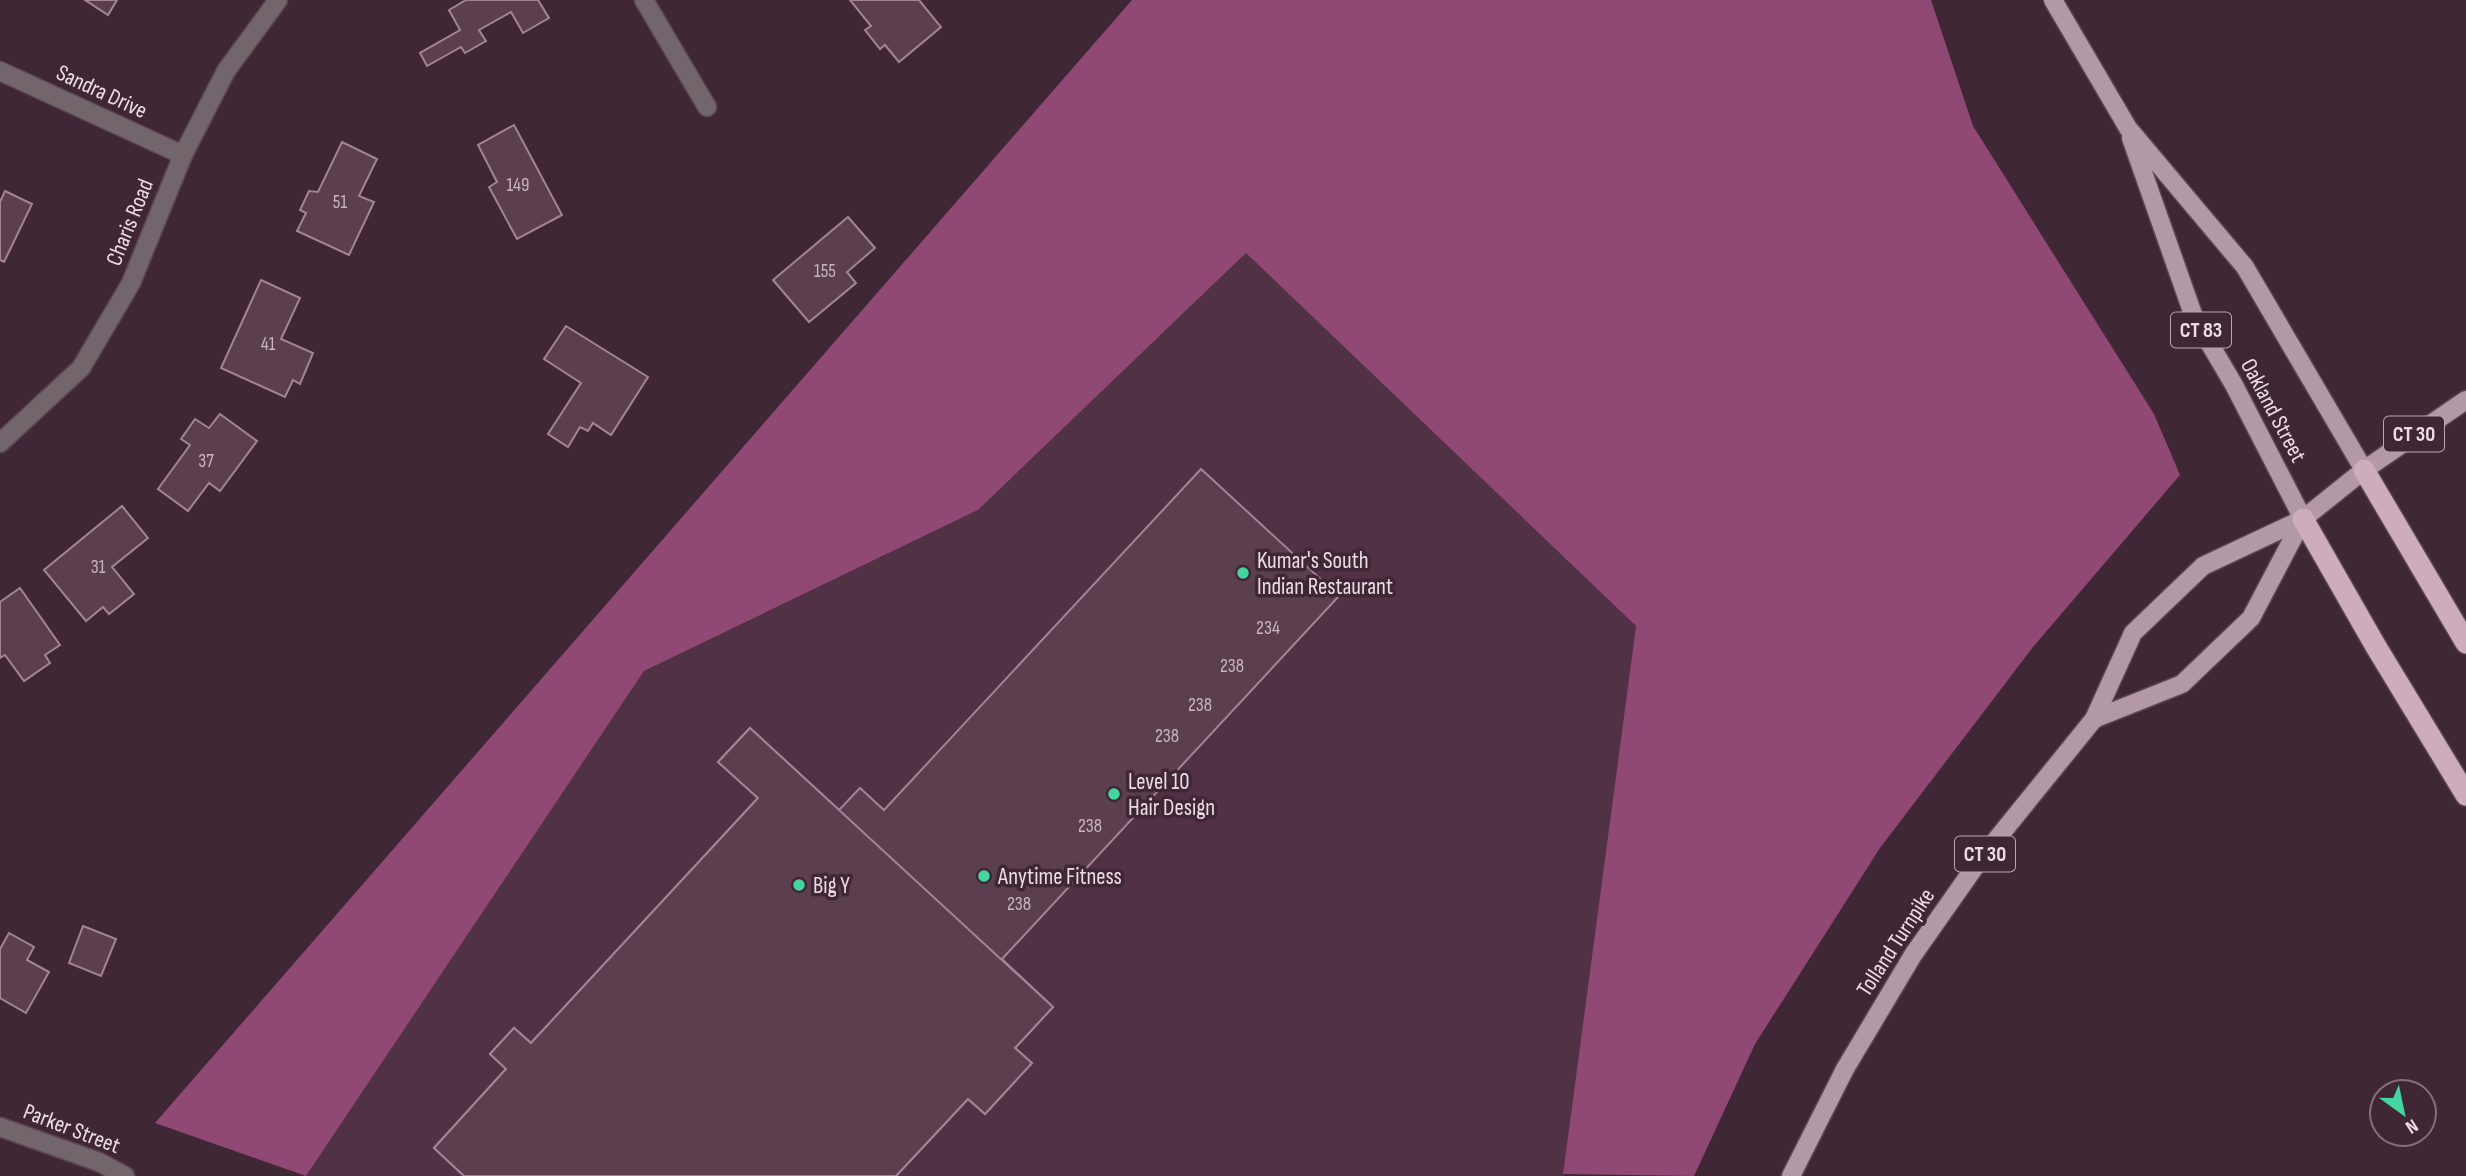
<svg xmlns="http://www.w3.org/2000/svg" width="2466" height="1176" viewBox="0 0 2466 1176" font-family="'Sofia Sans Condensed',sans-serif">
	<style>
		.built { fill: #513144 }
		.forest { fill: #904874 }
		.building { fill: #5b3f4f; stroke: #a38495; stroke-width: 2 }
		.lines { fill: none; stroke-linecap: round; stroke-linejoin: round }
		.minor-casing { stroke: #5c4452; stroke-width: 21 }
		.major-casing { stroke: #5c4452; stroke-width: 21 }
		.highway-casing { stroke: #5c4452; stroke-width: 24 }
		.minor { stroke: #72656c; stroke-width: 18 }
		.major { stroke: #b398a7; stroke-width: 18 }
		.highway { stroke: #cdacbe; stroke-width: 21 }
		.poi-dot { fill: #44d49f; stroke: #402736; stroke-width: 2.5 }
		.labels { text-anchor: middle; stroke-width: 7; stroke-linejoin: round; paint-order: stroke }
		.number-label { font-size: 19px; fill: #c8b5c0 }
		.shield { fill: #402736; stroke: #b9a6b0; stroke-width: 2 }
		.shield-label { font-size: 21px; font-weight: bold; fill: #eddce5 }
		.street-label { font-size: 23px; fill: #eddce5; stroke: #402736 }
		.poi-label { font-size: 23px; fill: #eddce5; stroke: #402736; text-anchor: start }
	</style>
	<rect width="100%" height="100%" fill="#402736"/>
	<path class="built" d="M1246 253 1636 626 1563 1174 1565 1176H306L644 671 978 510Z"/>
	<path class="forest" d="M1132 0H1931L1973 126 2154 414 2180 475 2033 647 1880 848 1755 1044 1694 1176 1563 1174 1636 626 1246 253 978 510 644 671 306 1176 155 1123Z"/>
	<g class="building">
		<path d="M85 0H117L108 15Z"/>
		<path d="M466 0H538L549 18 523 33 511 12 479 30 486 41 465 53 461 47 427 66 420 53 460 30 449 10Z"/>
		<path d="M850 0H919L941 27 899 62 885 45 880 49 865 30 871 26Z"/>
		<path d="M514 125 562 215 517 239 489 187 497 182 478 145Z"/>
		<path d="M342 142 377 159 359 196 374 202 349 255 297 231 306 213 300 210 309 191 318 192Z"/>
		<path d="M5 191 32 204 4 262 0 260V202Z"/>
		<path d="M848 217 875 248 847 272 856 283 809 322 773 280Z"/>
		<path d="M261 280 300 298 281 339 313 353 300 384 293 380 285 397 221 368Z"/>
		<path d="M566 326 648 377 611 435 593 423 588 431 580 427 568 447 548 434 581 383 544 359Z"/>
		<path d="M220 414 257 441 220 491 209 483 188 511 158 489 190 445 181 439 195 419 209 428Z"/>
		<path d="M1201 469 1339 596 1002 959 1053 1007 1015 1048 1032 1063 985 1114 968 1099 896 1176H464L434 1148 506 1069 490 1054 514 1028 531 1043 758 798 718 762 750 728 839 810 860 788 884 810Z"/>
		<path d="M122 506 148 538 112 567 134 594 109 614 103 607 86 621 44 570Z"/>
		<path d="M20 588 60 645 45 655 50 663 24 681 5 655 0 658V602Z"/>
		<path d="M750 728 1053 1007 1015 1048 1032 1063 985 1114 968 1099 896 1176H464L434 1148 506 1069 490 1054 514 1028 531 1043 758 798 718 762Z"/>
		<path d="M83 926 116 939 101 976 69 963Z"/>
		<path d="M9 933 34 947 27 960 49 972 26 1013 0 998V949Z"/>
	</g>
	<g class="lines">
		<defs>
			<g id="minor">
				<path d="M644 0 707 107"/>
				<path d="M0 71 183 155"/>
				<path d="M0 443 81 368 131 283 183 155 226 71 278 0"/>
				<path d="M0 1127 99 1162 125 1176"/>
			</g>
			<g id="major">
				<path d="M2053 0 2128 128 2245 267 2364 470"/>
				<path d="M2131 138 2194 317 2234 385 2303 519"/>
				<path d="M2094 719 2182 684 2251 618 2303 519"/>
				<path d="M1791 1176 1845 1069 1913 955 1979 861 2094 719 2133 633 2203 566 2303 519 2364 470 2466 400"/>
			</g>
			<g id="highway">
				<path d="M2364 470 2466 643"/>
				<path d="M2303 519 2375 645 2466 795"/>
			</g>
		</defs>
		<use href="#minor" class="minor-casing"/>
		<use href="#major" class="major-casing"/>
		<use href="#highway" class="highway-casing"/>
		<use href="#minor" class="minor"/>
		<use href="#major" class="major"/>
		<use href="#highway" class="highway"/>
	</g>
	<g class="poi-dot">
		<circle cx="1243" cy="573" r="7"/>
		<circle cx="1114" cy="794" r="7"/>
		<circle cx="984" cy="876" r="7"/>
		<circle cx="799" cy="885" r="7"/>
	</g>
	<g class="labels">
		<g class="number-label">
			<text x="518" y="191">149</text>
			<text x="340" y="208">51</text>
			<text x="825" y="277">155</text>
			<text x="268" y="350">41</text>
			<text x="206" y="467">37</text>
			<text x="98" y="573">31</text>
			<text x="1268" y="634">234</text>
			<text x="1232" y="672">238</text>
			<text x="1200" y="711">238</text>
			<text x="1167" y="742">238</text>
			<text x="1090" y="832">238</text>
			<text x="1019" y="910">238</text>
		</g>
		<g class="shield">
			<rect x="2171" y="312.5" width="60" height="35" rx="5"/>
			<rect x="2384" y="416.5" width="60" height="35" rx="5"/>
			<rect x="1955" y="836.5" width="60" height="35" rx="5"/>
		</g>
		<g class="shield-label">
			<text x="2201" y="337">CT 83</text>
			<text x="2414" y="441">CT 30</text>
			<text x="1985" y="861">CT 30</text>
		</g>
		<g class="street-label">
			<text transform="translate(102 91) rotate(25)" y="8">Sandra Drive</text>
			<text transform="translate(129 222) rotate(-68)" y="8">Charis Road</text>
			<text transform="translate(2274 410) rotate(62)" y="8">Oakland Street</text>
			<text transform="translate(1895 942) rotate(-57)" y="8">Tolland Turnpike</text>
			<text transform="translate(72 1128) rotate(21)" y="8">Parker Street</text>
		</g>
		<g class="poi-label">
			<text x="1257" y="568">Kumar's South<tspan x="1257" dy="26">Indian Restaurant</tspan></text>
			<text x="1128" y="789">Level 10<tspan x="1128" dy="26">Hair Design</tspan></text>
			<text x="998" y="884">Anytime Fitness</text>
			<text x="813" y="893">Big Y</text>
		</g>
	</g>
	<g transform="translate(2403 1113) rotate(147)"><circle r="33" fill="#402736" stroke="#856f7c" stroke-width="2"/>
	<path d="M0-5L12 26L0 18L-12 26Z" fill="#44d49f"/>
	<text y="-10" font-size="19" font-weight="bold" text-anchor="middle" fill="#eddce5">N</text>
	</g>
</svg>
